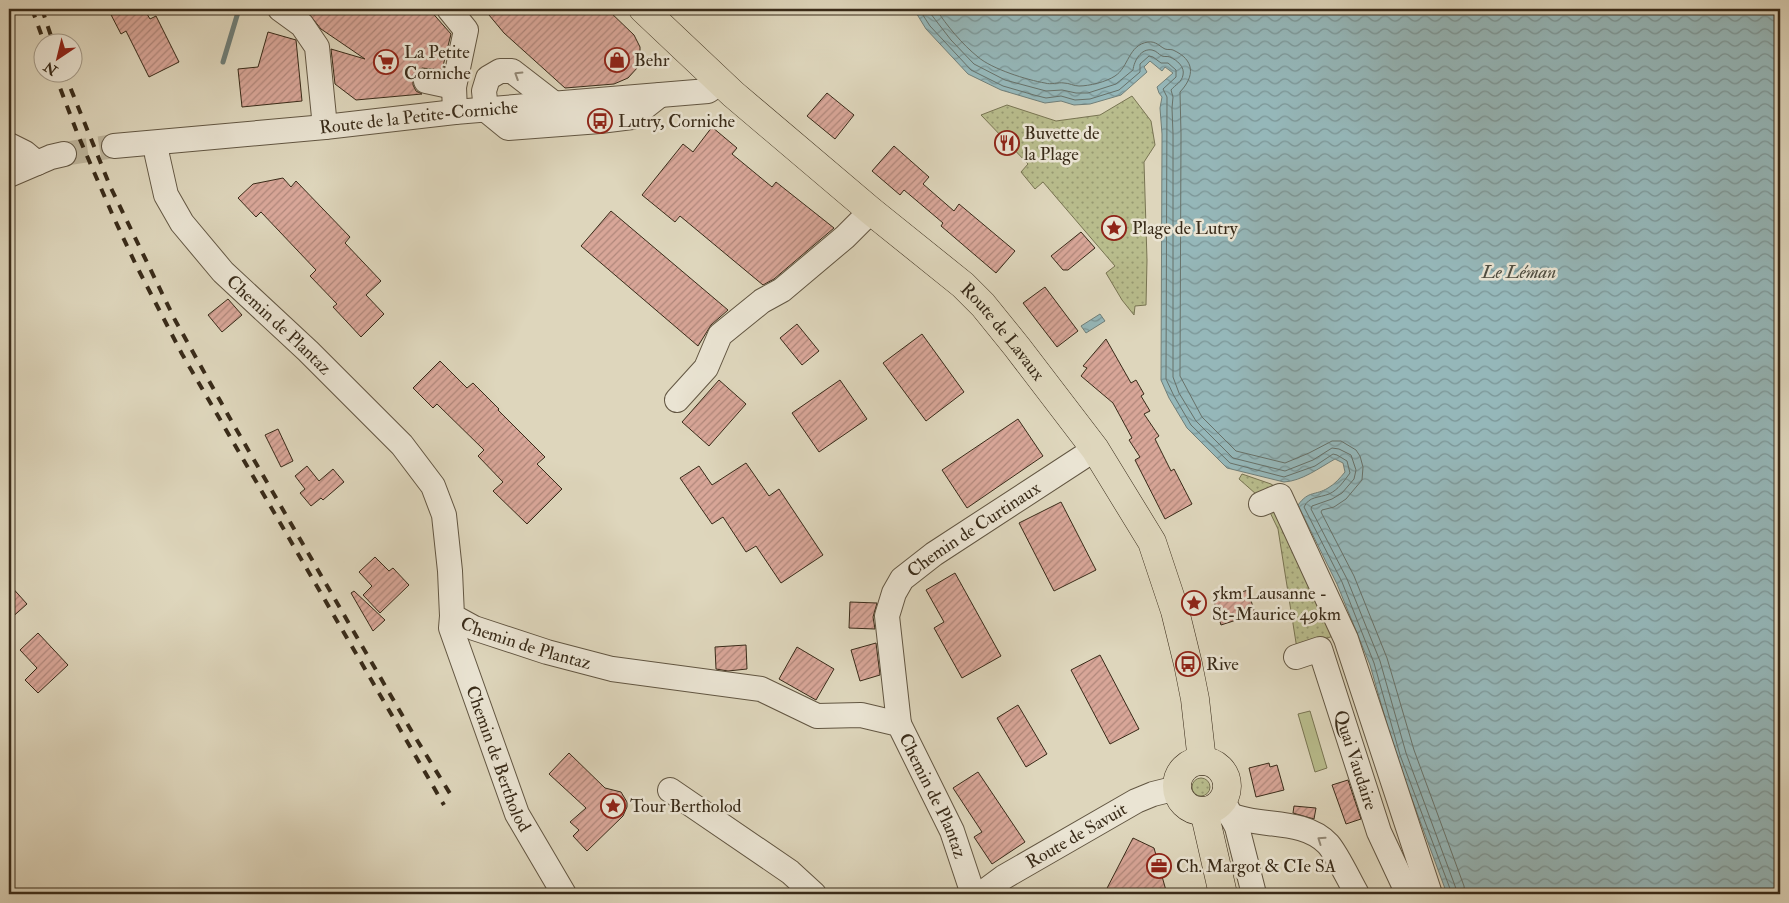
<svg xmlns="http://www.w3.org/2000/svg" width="1789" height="903" viewBox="0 0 1789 903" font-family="'IM FELL Double Pica',serif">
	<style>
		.green { fill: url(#green-dots); stroke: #787452 }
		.pitch { fill: #b8bc8c; stroke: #787452 }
		.water { fill: url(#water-waves); stroke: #707f79 }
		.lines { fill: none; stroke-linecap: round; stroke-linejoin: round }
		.shore { stroke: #677169; stroke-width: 1 }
		.stream { stroke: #707f79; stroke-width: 5 }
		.building { fill: url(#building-hatch); stroke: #392b19 }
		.minor-tunnel { stroke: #bdb49b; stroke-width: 24; stroke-dasharray: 24 12; stroke-linecap: butt }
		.minor-casing { stroke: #625642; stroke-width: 26 }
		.major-casing { stroke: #392b19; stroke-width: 29 }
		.minor { stroke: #eae4d3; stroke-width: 24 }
		.major { stroke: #ded6bc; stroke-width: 28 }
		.rail { stroke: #392b19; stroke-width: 4; stroke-dasharray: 9 9; stroke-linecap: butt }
		.oneway { stroke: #928876 }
		.labels { text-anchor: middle; stroke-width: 5; stroke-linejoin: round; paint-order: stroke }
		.poi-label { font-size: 18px; fill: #392b19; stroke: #eae4d3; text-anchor: start }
		.street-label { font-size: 18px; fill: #392b19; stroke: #eae4d3 }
		.water-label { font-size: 19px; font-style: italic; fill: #504e41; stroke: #eae4d3 }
	</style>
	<defs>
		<pattern id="green-dots" width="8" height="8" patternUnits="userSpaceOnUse" patternTransform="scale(1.25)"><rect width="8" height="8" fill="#b8bc8c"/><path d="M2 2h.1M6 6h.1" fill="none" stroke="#979972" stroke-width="1.8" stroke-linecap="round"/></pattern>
		<pattern id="water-waves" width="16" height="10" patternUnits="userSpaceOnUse" patternTransform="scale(1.25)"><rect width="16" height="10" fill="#95b7b9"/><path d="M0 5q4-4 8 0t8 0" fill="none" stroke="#7b9596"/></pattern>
		<pattern id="building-hatch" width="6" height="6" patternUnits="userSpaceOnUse" patternTransform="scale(1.25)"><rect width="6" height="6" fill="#d8a698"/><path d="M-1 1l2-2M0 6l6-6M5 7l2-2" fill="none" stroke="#b0877b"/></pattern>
	</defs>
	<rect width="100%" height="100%" fill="#ded6bc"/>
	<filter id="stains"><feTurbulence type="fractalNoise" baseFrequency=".004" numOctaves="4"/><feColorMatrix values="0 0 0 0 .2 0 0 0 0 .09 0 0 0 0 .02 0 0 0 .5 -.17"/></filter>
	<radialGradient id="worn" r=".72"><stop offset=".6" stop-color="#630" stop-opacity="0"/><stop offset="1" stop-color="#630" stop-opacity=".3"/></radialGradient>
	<g class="green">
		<path d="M1132 96 1151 121 1155 145 1144 162 1147 260 1146 305 1135 306 1134 315 1122 300 1106 273 1115 266 1043 182 1035 189 1021 172 1028 164 981 115 1007 105 1056 121 1100 115Z"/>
		<path d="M1242 474 1271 484 1280 490 1347 631 1297 649 1278 529 1265 502 1239 479Z"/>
		<circle cx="1201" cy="787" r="9"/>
	</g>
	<path class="pitch" d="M1310 711 1327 768 1315 772 1298 714Z"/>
	<g class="water">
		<path d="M904 9H1780V894H1447L1396 756 1370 665 1337 584 1298 505C1309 490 1315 496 1328 488 1335 484 1340 478 1345 472L1343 463 1335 459C1319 468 1302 481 1284 482L1227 468 1187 428 1169 398 1161 380 1162 134 1160 108 1162 97 1159 93 1157 87 1173 73 1165 67 1162 71 1150 61 1144 67 1147 72 1121 95 1090 104 1074 105 1061 101 1045 103 1001 90 968 74 926 29 915 11Z"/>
		<path d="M1100 314 1105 321 1086 333 1081 326Z"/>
	</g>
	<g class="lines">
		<g class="shore">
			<path d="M919 9 930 26 971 70 1003 86 1034 95 1046 98 1061 96 1075 100 1090 99 1119 90 1140 72V64L1149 56 1153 57 1161 63H1168L1176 70V77L1163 89 1167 97 1166 379 1174 396 1191 425 1230 463 1284 477 1315 466 1333 454 1337 455 1347 461 1350 473C1344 481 1338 490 1329 494 1319 498 1309 496 1304 507L1342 582 1374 663 1400 755 1452 894"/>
			<path d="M927 9 951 40 974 64 1005 80 1046 91 1062 90 1076 93H1088L1116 84 1133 70C1134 61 1141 48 1152 50 1157 51 1158 54 1162 56 1165 57 1167 56 1170 57 1177 60 1185 67 1183 75 1182 82 1175 85 1171 90L1173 97 1172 108 1173 134V377L1179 393 1196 421 1233 458 1285 471 1313 460 1332 448 1339 449 1351 455 1356 470 1354 479 1342 493 1332 499 1312 506 1311 509 1347 579 1380 661 1406 753 1458 894"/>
			<path d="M936 9C947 26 962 44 978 57 992 69 1027 80 1045 83 1051 85 1058 82 1064 83 1069 83 1074 86 1079 86 1089 86 1106 82 1115 76 1129 67 1128 45 1148 42 1156 41 1159 46 1165 49 1168 50 1170 49 1173 50 1195 60 1195 76 1180 92L1181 134 1180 376 1202 417 1236 451 1285 463 1309 453 1332 441H1341L1356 450 1360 456 1363 467 1362 480 1346 499 1334 507 1322 510 1321 512 1354 576 1387 658 1414 750 1464 886 1465 894"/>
		</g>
		<path class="stream" d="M223 62 239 9"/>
	</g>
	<g class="building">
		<path d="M108 9H144L150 19 156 16 179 62 149 77 126 31 121 34Z"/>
		<path d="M305 9H429L451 34 442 70 422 68 416 72 413 79V85L416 91 422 94 356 100 335 84 331 49 365 59 321 29Z"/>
		<path d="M484 9H607L634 35 640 47V56L638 67 628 78 614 84 565 88 504 33Z"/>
		<path d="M268 32 296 40 302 101 242 107 238 69 258 67Z"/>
		<path d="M827 93 854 115 835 139 807 116Z"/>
		<path d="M712 127 737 148 732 154 772 187 776 182 834 228 774 279 763 285 680 216 675 222 642 195 683 144 693 152Z"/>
		<path d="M894 146 929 177 923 184 954 211 959 204 1015 251 996 273 941 226 943 223 904 190 900 195 872 171Z"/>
		<path d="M283 178 291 187 296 181 350 237 345 243 381 281 366 295 384 314 361 337 333 307 337 304 310 276 316 270 261 212 256 217 238 198 253 184Z"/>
		<path d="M611 211 728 310 711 325 698 346 581 246Z"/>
		<path d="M1081 232 1095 248 1068 270H1063L1051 256Z"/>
		<path d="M1045 287 1078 331 1057 347 1023 303Z"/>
		<path d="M228 299 242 315 222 332 208 315Z"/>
		<path d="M797 324 819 351 802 365 780 338Z"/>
		<path d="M922 334 964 392 926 421 883 363Z"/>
		<path d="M1106 339 1131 383 1136 380 1144 394 1141 396 1150 411 1144 414 1159 436 1155 439 1171 471 1174 469 1192 504 1165 519 1135 460 1140 457 1129 440 1132 438 1113 403 1081 376 1087 368 1083 366Z"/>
		<path d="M440 361 467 388 473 383 499 409 498 410 545 457 537 464 562 489 527 524 493 491 503 482 478 456 484 450 437 404 433 408 413 388Z"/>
		<path d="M719 380 746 404 709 446 682 422Z"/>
		<path d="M840 380 867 419 819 452 792 413Z"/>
		<path d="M1018 419 1043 456 967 508 942 470Z"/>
		<path d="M278 429 293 461 281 467 265 435Z"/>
		<path d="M746 463 769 496 779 489 823 555 781 583 756 546 746 552 723 517 712 524 680 478 699 466 712 485Z"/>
		<path d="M307 466 319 481 333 469 344 482 323 500 321 498 311 506 300 493 305 489 295 476Z"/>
		<path d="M1061 502 1096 570 1054 591 1019 523Z"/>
		<path d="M375 557 389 571 393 568 409 585 380 613 363 595 372 586 359 572Z"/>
		<path d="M955 573 1001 656 962 678 934 628 944 622 926 590Z"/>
		<path d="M9 584 27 604 9 620Z"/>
		<path d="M1248 590 1255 614 1221 625 1214 601Z"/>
		<path d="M354 591 385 620 373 631 351 593Z"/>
		<path d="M850 602 877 603 873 617 875 629 849 628Z"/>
		<path d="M38 633 68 665 38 693 25 680 37 668 20 650Z"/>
		<path d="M876 643 880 675 860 681 851 650Z"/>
		<path d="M746 645 747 669 728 671 716 669 715 647Z"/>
		<path d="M797 647 834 669 816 700 779 679Z"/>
		<path d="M1100 655 1139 729 1110 744 1071 670Z"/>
		<path d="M1018 705 1047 754 1026 767 997 718Z"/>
		<path d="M569 753 605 788 621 792 627 802V807L623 816 587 851 573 836 579 830 570 822 586 808 549 774Z"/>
		<path d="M1269 763 1270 767 1277 765 1284 790 1256 797 1249 768Z"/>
		<path d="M978 772 1025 842 992 864 974 837 982 832 953 788Z"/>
		<path d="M1348 780 1361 819 1346 824 1332 785Z"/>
		<path d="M1294 806 1316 808 1314 819 1293 813Z"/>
		<path d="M1133 838 1154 848 1167 894H1104Z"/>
	</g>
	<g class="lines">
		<path class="minor-tunnel" d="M64 154 114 146"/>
		<defs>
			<g id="minor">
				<path d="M280 9 302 25 317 47 325 127"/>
				<path d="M449 9 466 30 454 87 455 112"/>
				<path d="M426 81 454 87"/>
				<path d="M556 105 512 71H500L488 78 484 91 486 110 508 128 600 121 632 117 660 95"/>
				<path id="s1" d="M157 143V155L166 195 182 223 223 272 308 351 402 445 433 486 444 515 450 571 452 616 474 628 547 652 612 669 761 689 817 716 861 715 899 724 952 831 973 894"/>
				<path d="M9 145 25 153 37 163"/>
				<path id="s2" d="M114 146 325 127 455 112 708 91 720 83"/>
				<path d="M9 175 51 157 64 154"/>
				<path d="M677 400 706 368 720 335 762 301 782 290 845 237 871 211"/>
				<path d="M1261 504 1280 496 1346 639 1430 894"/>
				<path id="s3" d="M452 616 451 628 517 814 564 894"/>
				<path id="s4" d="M1296 657 1320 649 1379 832 1408 894"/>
				<path id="s5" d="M899 724 887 616 894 593 902 579 934 554 1095 449"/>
				<path d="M670 790 790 872 814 894"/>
				<path d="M1227 808 1237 827 1254 894"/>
				<path d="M1230 815C1261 828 1303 818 1328 844 1337 854 1350 882 1357 894"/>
				<path id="s6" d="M981 894 1004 877 1136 801 1153 794 1177 788"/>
			</g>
			<g id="major">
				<path id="s7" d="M643 9 733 94 871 211 963 285 983 305 1017 347 1095 449 1152 542 1175 611 1188 664 1195 699 1202 761"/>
				<circle cx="1202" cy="786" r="25"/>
				<path d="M1204 811 1223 894"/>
			</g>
		</defs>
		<use href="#minor" class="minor-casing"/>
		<use href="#major" class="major-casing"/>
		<use href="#minor" class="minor"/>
		<use href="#major" class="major"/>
		<g class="rail">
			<path d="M32 9 44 42"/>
			<path d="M42 9 53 42"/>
			<path d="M54 72 78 135 113 216 136 265 182 354 444 805"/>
			<path d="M64 72 110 186 175 320 232 422 412 732 454 800"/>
		</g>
	</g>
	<defs><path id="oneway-chevron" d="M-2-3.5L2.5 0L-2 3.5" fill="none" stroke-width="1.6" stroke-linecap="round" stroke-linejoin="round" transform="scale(1.25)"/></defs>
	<g class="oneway">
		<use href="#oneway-chevron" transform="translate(518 75) rotate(-148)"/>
		<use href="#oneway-chevron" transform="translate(1321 840) rotate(-145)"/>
	</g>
	<defs>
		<symbol id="shop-ring" viewBox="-11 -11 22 22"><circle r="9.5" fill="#eae4d3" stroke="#8f2418" stroke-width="1.5"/><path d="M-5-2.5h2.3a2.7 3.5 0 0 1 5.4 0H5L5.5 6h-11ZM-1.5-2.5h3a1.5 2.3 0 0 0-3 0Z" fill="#8f2418"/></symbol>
		<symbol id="supermarket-ring" viewBox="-11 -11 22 22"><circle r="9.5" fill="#eae4d3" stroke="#8f2418" stroke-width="1.5"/><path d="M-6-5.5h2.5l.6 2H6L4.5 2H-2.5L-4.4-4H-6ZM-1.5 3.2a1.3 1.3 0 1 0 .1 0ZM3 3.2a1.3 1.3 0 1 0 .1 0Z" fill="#8f2418"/></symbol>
		<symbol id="bus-ring" viewBox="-11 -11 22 22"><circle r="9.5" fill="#eae4d3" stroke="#8f2418" stroke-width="1.5"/><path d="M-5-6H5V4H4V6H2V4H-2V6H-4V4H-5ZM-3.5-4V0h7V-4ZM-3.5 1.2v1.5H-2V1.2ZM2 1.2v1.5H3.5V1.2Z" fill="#8f2418"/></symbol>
		<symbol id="restaurant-ring" viewBox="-11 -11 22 22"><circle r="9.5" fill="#eae4d3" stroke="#8f2418" stroke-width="1.5"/><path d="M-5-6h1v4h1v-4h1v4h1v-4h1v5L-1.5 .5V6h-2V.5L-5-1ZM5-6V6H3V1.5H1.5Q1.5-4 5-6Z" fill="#8f2418"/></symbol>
		<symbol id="sight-ring" viewBox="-11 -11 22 22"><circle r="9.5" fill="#eae4d3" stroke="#8f2418" stroke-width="1.5"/><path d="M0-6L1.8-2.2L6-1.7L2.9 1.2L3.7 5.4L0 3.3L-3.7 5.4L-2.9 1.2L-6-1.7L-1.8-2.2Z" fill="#8f2418"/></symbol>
		<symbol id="office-ring" viewBox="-11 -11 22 22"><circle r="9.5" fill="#eae4d3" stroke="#8f2418" stroke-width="1.5"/><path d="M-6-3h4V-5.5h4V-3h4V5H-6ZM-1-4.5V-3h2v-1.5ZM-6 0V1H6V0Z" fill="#8f2418"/></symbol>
	</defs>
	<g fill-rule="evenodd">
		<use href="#shop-ring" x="603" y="46" width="28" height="28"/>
		<use href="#supermarket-ring" x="372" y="48" width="28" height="28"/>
		<use href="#bus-ring" x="586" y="107" width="28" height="28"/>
		<use href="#restaurant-ring" x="993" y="129" width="28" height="28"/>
		<use href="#sight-ring" x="1100" y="214" width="28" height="28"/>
		<use href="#sight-ring" x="1180" y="589" width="28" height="28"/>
		<use href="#bus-ring" x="1174" y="650" width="28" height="28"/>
		<use href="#sight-ring" x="599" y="792" width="28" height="28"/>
		<use href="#office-ring" x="1145" y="852" width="28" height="28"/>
	</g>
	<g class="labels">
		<g class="poi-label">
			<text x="404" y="58">La Petite<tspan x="404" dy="21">Corniche</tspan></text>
			<text x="634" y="66">Behr</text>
			<text x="618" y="127">Lutry, Corniche</text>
			<text x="1024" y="139">Buvette de<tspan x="1024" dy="21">la Plage</tspan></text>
			<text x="1132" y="234">Plage de Lutry</text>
			<text x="1212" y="599">5km Lausanne -<tspan x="1212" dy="21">St-Maurice 49km</tspan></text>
			<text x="1206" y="670">Rive</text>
			<text x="630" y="812">Tour Bertholod</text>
			<text x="1176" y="872">Ch. Margot &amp; CIe SA</text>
		</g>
		<g class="street-label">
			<text dy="6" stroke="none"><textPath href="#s2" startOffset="306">Route de la Petite-Corniche</textPath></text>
			<text dy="6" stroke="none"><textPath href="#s1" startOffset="226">Chemin de Plantaz</textPath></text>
			<text dy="6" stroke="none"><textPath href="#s7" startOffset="484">Route de Lavaux</textPath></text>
			<text dy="6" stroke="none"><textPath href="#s5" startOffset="236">Chemin de Curtinaux</textPath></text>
			<text dy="6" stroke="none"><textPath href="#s1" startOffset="661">Chemin de Plantaz</textPath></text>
			<text dy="6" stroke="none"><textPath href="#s3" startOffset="151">Chemin de Bertholod</textPath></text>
			<text dy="6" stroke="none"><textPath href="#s4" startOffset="142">Quai Vaudaire</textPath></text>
			<text dy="6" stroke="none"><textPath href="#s1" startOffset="1126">Chemin de Plantaz</textPath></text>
			<text dy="6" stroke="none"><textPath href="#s6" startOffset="112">Route de Savuit</textPath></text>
		</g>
		<g class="water-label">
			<text x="1519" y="278">Le Léman</text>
		</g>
	</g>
	<rect width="1789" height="903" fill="none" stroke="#ded6bc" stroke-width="30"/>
	<rect x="10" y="10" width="1769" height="883" fill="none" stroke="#392b19" stroke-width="2.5"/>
	<rect x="15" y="15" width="1759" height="873" fill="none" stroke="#392b19"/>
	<g transform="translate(58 58) rotate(215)"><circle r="24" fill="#eae4d3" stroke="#a39a89"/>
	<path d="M0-4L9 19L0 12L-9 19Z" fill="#8f2418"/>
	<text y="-8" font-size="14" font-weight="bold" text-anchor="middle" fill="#392b19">N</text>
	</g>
	<rect width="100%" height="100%" filter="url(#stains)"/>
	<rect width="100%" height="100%" fill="url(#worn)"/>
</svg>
